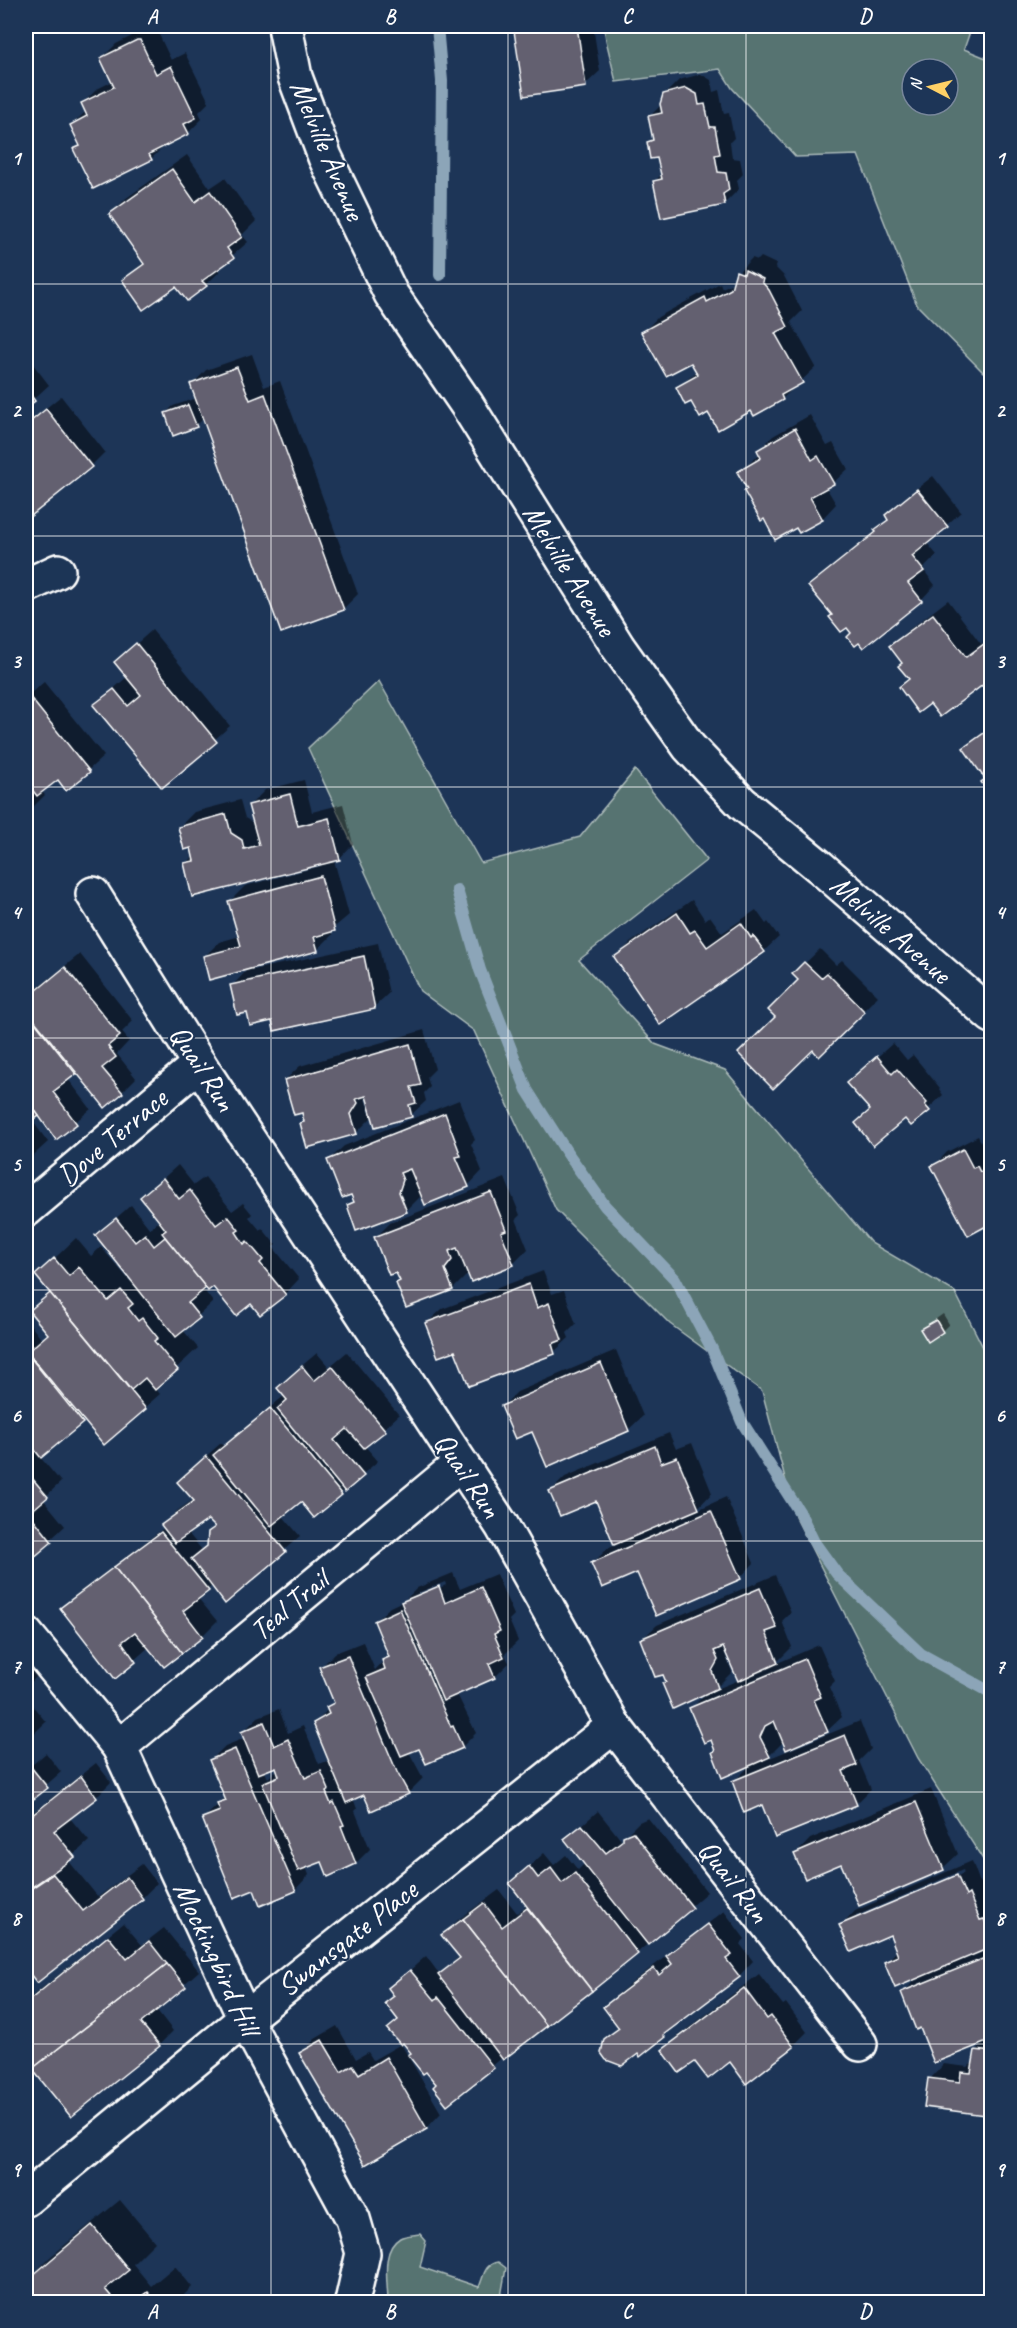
<svg xmlns="http://www.w3.org/2000/svg" width="1017" height="2328" viewBox="0 0 1017 2328" font-family="Caveat,sans-serif">
	<style>
		.green { fill: #567371; stroke: #aab9b8; stroke-width: 1.5; fill-rule: evenodd }
		.shadow { fill: #0007; fill-rule: evenodd }
		.lines { fill: none; stroke-linecap: round; stroke-linejoin: round }
		.stream { stroke: #8ca5b8; stroke-width: 12 }
		.building { fill: #646170; stroke: #fff; stroke-width: 1.5 }
		.street-casing { stroke: #fff; stroke-width: 38 }
		.street { stroke: #1d3557; stroke-width: 33 }
		.grid { fill: none; stroke: #fff; stroke-width: 1.5; stroke-opacity: 0.55 }
		.labels { text-anchor: middle; stroke-width: 4.5; stroke-linejoin: round; paint-order: stroke }
		.street-label { font-size: 30px; fill: #fff; stroke: #1d3557 }
		.neatline { fill: none; stroke: #fff; stroke-width: 2 }
		.grid-label { font-size: 20px; text-anchor: middle; font-weight: bold; fill: #fff }
	</style>
	<rect width="100%" height="100%" fill="#1d3557"/>
	<filter id="ink" filterUnits="userSpaceOnUse"><feTurbulence type="fractalNoise" baseFrequency=".0167" numOctaves="2"/><feDisplacementMap in="SourceGraphic" scale="12" xChannelSelector="R" yChannelSelector="G"/><feConvolveMatrix kernelMatrix="1 2 1 2 8 2 1 2 1" color-interpolation-filters="sRGB"/></filter>
	<g filter="url(#ink)">
		<g class="green">
			<path d="M604 26H972L964 49 991 60V372H983L917 305 858 155 796 157 732 88 720 69 616 82 606 40ZM912 69H948V105H912Z"/>
			<path d="M379 681 481 863 580 837 635 770 707 860 579 960 655 1044 725 1070 871 1243 955 1292 991 1363V1872L918 1758 795 1516 762 1391 670 1324 556 1210 474 1031 420 991 308 748Z"/>
			<path d="M420 2234 426 2241 420 2267 479 2287C484 2276 484 2264 498 2262L506 2268 500 2302H388C388 2283 380 2250 400 2238 405 2235 414 2235 420 2234Z"/>
		</g>
		<g class="shadow">
			<path d="M152 26H155L171 60 185 53 209 102 199 112 202 119 188 133 166 144 151 159 75 150 81 144 72 125 86 111 83 103 97 89 113 81 101 59 116 44Z"/>
			<path d="M508 26H593L600 71 585 85 515 29 509 30Z"/>
			<path d="M701 74 711 80 713 92 719 90 724 114 729 113 734 138 730 142 732 158 740 159 743 174 737 180 739 189 724 204 655 181 662 174 659 156 649 142 654 136 650 116 661 105 664 95 679 80Z"/>
			<path d="M187 155 210 188 225 178 256 221 242 235 248 242 218 268 220 271 206 285 124 280 144 262 111 214 125 199Z"/>
			<path d="M761 257 776 264 775 267 784 276 802 311 791 322 816 367 782 399 752 409 709 411 678 388 697 371 692 361 643 332 658 317 720 283 722 288 735 282 738 272 752 258 758 260Z"/>
			<path d="M26 337 33 347 26 355 49 385 26 406Z"/>
			<path d="M252 354 264 387 280 381 358 594 344 608 282 631 204 418 196 426 166 413 173 406 197 398 192 385 206 370Z"/>
			<path d="M61 396 105 452 91 466 26 518V424Z"/>
			<path d="M810 415 827 446 833 443 848 469 833 483 826 487 836 504 822 519 796 525 748 489 739 472 761 453 759 450 773 436Z"/>
			<path d="M933 476 961 512 927 543 937 555 923 569 935 585 921 600 853 633 833 615 810 586 825 572 876 531 889 518 887 515 901 501Z"/>
			<path d="M948 600 981 644 992 636V676L930 702 901 687 910 678 903 662 891 646 906 632Z"/>
			<path d="M152 630 230 726 162 786 95 705 128 676 116 662Z"/>
			<path d="M44 682 104 756 67 789 58 777 41 791 45 795 26 814V697Z"/>
			<path d="M992 725V791L987 778 965 748Z"/>
			<path d="M304 780 312 812 343 804 353 844 339 859 334 860 349 915 331 930 332 935 318 949 253 967V970L378 943 389 993 374 1007 274 1019 248 1011 232 986 249 968 204 957 219 942 240 936 230 901 245 886 321 866 320 863 186 864 194 856 192 847 179 827 194 812 240 800 245 818 255 824 250 805 265 790Z"/>
			<path d="M692 900 705 920 710 916 722 933 756 910 766 924 768 922 779 937 764 951 616 957 630 943Z"/>
			<path d="M820 949 836 965 842 960 878 996 819 1055 777 1017 800 980 794 974Z"/>
			<path d="M80 954 133 1021 122 1032 129 1041 117 1054 136 1078 122 1092 77 1071 68 1079 91 1109 56 1138 39 1114 31 1119 48 1142 26 1162V979L35 990Z"/>
			<path d="M424 1030 435 1069 427 1077 430 1087 424 1093 426 1101 411 1115 367 1094 365 1098 371 1118 356 1133 301 1123 305 1119 303 1111 285 1080 300 1066Z"/>
			<path d="M893 1043 907 1060 913 1055 940 1088 939 1089 943 1095 928 1109H871L848 1083Z"/>
			<path d="M459 1100 475 1140 471 1144 482 1171 468 1186 422 1195 406 1211 349 1206 355 1200 329 1160 344 1146Z"/>
			<path d="M978 1136 988 1155 992 1153V1221L933 1167 947 1152Z"/>
			<path d="M178 1165 194 1185 205 1177 232 1211 243 1203 252 1214 249 1217 260 1230 262 1228 276 1245 273 1247 299 1279 285 1294 251 1302 213 1284 203 1289 213 1302 183 1330 198 1348 155 1388 160 1394 104 1443 84 1419 40 1457 61 1482 43 1499 65 1526 26 1562V1445L30 1441 26 1436V1319L42 1340 49 1333 31 1311 51 1292 37 1275 76 1238 91 1256 101 1247 130 1281 132 1279 97 1235 131 1205 150 1229 160 1220 142 1197Z"/>
			<path d="M505 1178 520 1215 516 1219 528 1249 513 1264 469 1273 453 1289 407 1306 398 1283 401 1280 397 1271 376 1237 390 1223Z"/>
			<path d="M543 1271 552 1294 564 1290 576 1324 567 1333 569 1338 554 1352 456 1349 427 1323 442 1309Z"/>
			<path d="M943 1314 949 1324 942 1331 922 1329Z"/>
			<path d="M616 1350 643 1416 628 1430H533L503 1406 517 1392Z"/>
			<path d="M347 1352 399 1415 365 1446 378 1461 314 1516 301 1500 282 1515 300 1536 225 1602 213 1585 198 1598 217 1621 202 1636 164 1665 149 1647 115 1677 62 1608 77 1594 164 1528 163 1526 177 1511 194 1499V1467L221 1443 224 1446 285 1395 279 1388 293 1373 317 1353 329 1367ZM208 1518 217 1526 208 1544 202 1550 188 1533Z"/>
			<path d="M669 1433 676 1449 692 1443 712 1493 695 1511 726 1497 754 1563 740 1578 638 1571 593 1563 607 1549 616 1545 596 1499 551 1491 565 1477Z"/>
			<path d="M453 1573 460 1589 496 1574 514 1615 509 1620 518 1641 505 1654 509 1663 495 1677 457 1694 476 1733 462 1747H420L409 1752 423 1778 408 1793 371 1809 364 1793 353 1798 357 1809 355 1811 370 1849 356 1863 323 1860 306 1867 309 1875 295 1890 255 1888 203 1819 226 1797 211 1760 225 1746 245 1738 243 1732 258 1717 279 1709 288 1733 303 1726 319 1764 330 1760 315 1724 335 1701 321 1667 335 1653 363 1642 375 1670 390 1654 375 1621 390 1607 405 1600 417 1588ZM445 1582 446 1585 418 1597V1593ZM276 1765 278 1769 268 1778 264 1770Z"/>
			<path d="M775 1575 791 1612 782 1621 792 1647 775 1664 819 1645 835 1681 829 1687 842 1717 827 1731 784 1741 765 1760 860 1721 871 1749 859 1761 871 1789 856 1804H763L733 1782 751 1765 716 1750 712 1738 691 1709 708 1691 663 1684 667 1680 642 1639 657 1625ZM727 1653 739 1680 714 1690 732 1672 725 1654Z"/>
			<path d="M26 1662 37 1676 26 1688Z"/>
			<path d="M32 1705 46 1722 26 1741V1710Z"/>
			<path d="M46 1753 61 1772 26 1803V1770Z"/>
			<path d="M96 1763 111 1782 96 1797 69 1817 89 1841 68 1860 98 1897 142 1864 157 1883 142 1898 37 1981 26 1967V1818Z"/>
			<path d="M931 1789 958 1854 943 1868 860 1904 842 1862 796 1854 810 1839Z"/>
			<path d="M598 1811 621 1840 639 1822 648 1818 707 1892 637 1953 503 2057 448 2103 438 2084 413 2053 399 2019 387 2003 395 1995 390 1988 426 1956 440 1975 460 1956 443 1935 458 1920 499 1890 517 1913 528 1905 511 1883 544 1853 554 1865 566 1855 578 1870 585 1863 566 1839Z"/>
			<path d="M972 1861 980 1883 984 1881 992 1900V2115L930 2079 944 2064 968 2067 975 2060 976 2050 986 2040 921 2026 903 1993 918 1977 886 1962 898 1950 891 1933 841 1926 855 1911ZM963 1870 964 1873 856 1920V1916Z"/>
			<path d="M724 1911 745 1939 740 1944 753 1961 739 1976 678 2021 664 2036 605 2040 619 2026 605 2007 619 1993Z"/>
			<path d="M123 1923 142 1945 164 1928 199 1971 156 2009 173 2031 159 2045 71 2115 26 2059V2001Z"/>
			<path d="M759 1974 783 2005 786 2003 807 2032 793 2046 695 2060 664 2050 678 2036Z"/>
			<path d="M337 2026 356 2059 368 2052 373 2060 401 2044 441 2113 427 2128 365 2163 301 2054 315 2039Z"/>
			<path d="M120 2200 155 2242 133 2264 151 2286 175 2266 192 2287 177 2302H37L26 2288V2282L49 2258Z"/>
		</g>
		<g class="lines">
			<g class="stream">
				<path d="M437 26 442 81 440 275"/>
				<path d="M457 890 480 970 527 1090 566 1151 605 1206 675 1279 712 1349 742 1422 800 1513 814 1542 837 1574 921 1654 992 1693"/>
			</g>
		</g>
		<g class="building">
			<path d="M507 26H577L586 87 524 96 514 31 508 32Z"/>
			<path d="M137 40H140L156 74 171 66 196 118 184 124 189 134 149 154 152 160 93 189 73 149 80 146 70 125 87 116 81 103 114 87 100 58Z"/>
			<path d="M686 88 697 94 699 105 705 104 710 127H715L720 154 715 155 718 172 726 173 729 190 723 194 725 205 661 218 653 181 662 179 657 158 650 159 647 142 653 140 648 116 662 113 660 104 663 94Z"/>
			<path d="M172 169 195 202 210 191 242 237 227 248 234 258 202 281 207 286 187 301 176 287 143 310 122 280 144 264 109 214Z"/>
			<path d="M745 270 763 279 762 282 769 290 788 327 775 333 803 383 781 395 783 400 754 416 751 411 718 430 708 413 700 418 691 402 685 405 676 387 698 375 691 363 666 376 641 332 705 297 707 302 731 289 736 271 744 274Z"/>
			<path d="M237 367 250 400 265 394 344 610 281 633 190 384Z"/>
			<path d="M26 388 35 401 26 408Z"/>
			<path d="M188 405 197 427 173 436 165 413Z"/>
			<path d="M46 409 92 467 26 520V425Z"/>
			<path d="M795 428 812 460 818 456 834 484 810 497 823 520 799 533 796 528 775 540 764 519 761 521 744 491 747 489 737 472 761 458 757 450Z"/>
			<path d="M917 489 948 527 912 556 924 571 908 583 922 601 863 648 859 643 855 646 847 637 851 633 847 628 841 632 829 617 832 615 808 586 876 532 874 530 888 520 885 515Z"/>
			<path d="M933 614 966 657 992 638V678L940 717 930 704 918 713 899 687 909 679 898 666 902 663 889 646Z"/>
			<path d="M136 643 217 742 162 788 93 705 114 689 128 706 141 695 114 662Z"/>
			<path d="M29 696 90 772 66 791 58 780 37 796 26 782V698Z"/>
			<path d="M984 733 992 741V793L990 795 981 782 985 779 963 748Z"/>
			<path d="M290 794 298 826 329 818 340 860 192 897 184 863 194 861 191 848 184 850 178 827 226 814 231 833 242 840 244 849 259 845 248 805Z"/>
			<path d="M321 876 335 931 314 937 318 951 209 980 203 956 241 946 228 901Z"/>
			<path d="M677 913 690 933 695 930 707 947 741 923 751 938 753 936 765 952 660 1025 614 957Z"/>
			<path d="M364 956 375 1009 274 1031 272 1021 250 1026 247 1013 237 1015 230 985Z"/>
			<path d="M804 962 821 978 827 973 865 1012 819 1057 813 1050 773 1089 738 1053 775 1017 768 1010 798 980 792 974Z"/>
			<path d="M65 967 120 1036 108 1046 116 1057 102 1068 123 1093 105 1108 26 1010V999Z"/>
			<path d="M26 1011 76 1074 53 1092 77 1124 56 1140 26 1098Z"/>
			<path d="M410 1044 421 1085 411 1087 416 1103 409 1105 412 1117 375 1127 366 1096 356 1099 358 1103 351 1114 357 1134 307 1148 300 1123 304 1122 302 1113 294 1115 284 1080Z"/>
			<path d="M877 1056 892 1074 897 1069 927 1103 925 1105 930 1111 911 1126 905 1119 873 1146 855 1123 870 1110 846 1083Z"/>
			<path d="M26 1098 39 1116 26 1125Z"/>
			<path d="M445 1113 461 1156 456 1157 469 1187 425 1205 410 1169 400 1173 403 1180 399 1192 407 1212 356 1231 347 1205 354 1202 351 1195 342 1198 327 1160Z"/>
			<path d="M963 1149 973 1168 977 1166 980 1172 988 1168 992 1175V1179L988 1181 992 1187V1223L968 1236 931 1166Z"/>
			<path d="M163 1178 179 1199 190 1190 216 1225 228 1216 239 1230 236 1232 244 1244 247 1241 263 1260 260 1263 286 1295 260 1315 251 1304 236 1316 213 1287 208 1291 162 1233 166 1230 140 1197Z"/>
			<path d="M491 1192 506 1230 501 1232 514 1265 471 1282 457 1248 449 1251 452 1260 445 1269 453 1290 406 1308 396 1283 400 1281 396 1273 389 1275 374 1237Z"/>
			<path d="M116 1218 135 1242 145 1234 154 1246 165 1237 206 1288 188 1303 200 1318 176 1337 95 1235Z"/>
			<path d="M54 1258 69 1276 79 1267 108 1301 121 1290 133 1304 128 1308 138 1321 142 1318 158 1338 154 1341 178 1370 155 1390 145 1378 131 1390 35 1275Z"/>
			<path d="M529 1284 537 1308 549 1303 562 1340 552 1344 555 1354 469 1386 455 1351 438 1357 425 1323Z"/>
			<path d="M50 1293 146 1409 104 1445 27 1352 48 1334 29 1311Z"/>
			<path d="M936 1320 943 1332 928 1342 920 1329Z"/>
			<path d="M26 1352 83 1423 41 1458 26 1439Z"/>
			<path d="M601 1363 629 1431 547 1467 532 1432 515 1439 501 1406Z"/>
			<path d="M302 1366 314 1381 332 1366 386 1431 364 1448 347 1429 334 1440 364 1476 345 1492 277 1409 287 1400 277 1388Z"/>
			<path d="M270 1408 342 1495 314 1518 301 1502 271 1526 213 1455Z"/>
			<path d="M655 1446 661 1463 677 1457 699 1509 614 1545 596 1501 560 1516 549 1491Z"/>
			<path d="M206 1456 286 1552 225 1604 191 1559 207 1546 208 1532 215 1527 208 1520 175 1543 161 1525 194 1501 177 1482Z"/>
			<path d="M26 1471 48 1497 29 1513 52 1542 26 1564Z"/>
			<path d="M711 1511 741 1579 656 1616 637 1573 602 1588 591 1563Z"/>
			<path d="M161 1532 209 1591 183 1611 203 1637 182 1653 114 1567Z"/>
			<path d="M114 1567 182 1653 164 1667 135 1632 122 1642 136 1662 115 1679 60 1608Z"/>
			<path d="M439 1586 445 1603 481 1587 500 1631 494 1634 504 1657 489 1664 495 1678 443 1701 401 1602Z"/>
			<path d="M760 1588 777 1628 766 1632 778 1663 738 1681 723 1647 714 1651 718 1660 712 1671 718 1688 673 1709 662 1683 666 1682 663 1675 655 1677 640 1639Z"/>
			<path d="M400 1609 451 1727 453 1726 463 1748 426 1764 419 1749 401 1756 366 1677 385 1669 382 1660 389 1657 374 1621Z"/>
			<path d="M348 1656 397 1772 409 1794 371 1811 364 1795 346 1803 313 1723 329 1714 326 1707 334 1703 319 1667Z"/>
			<path d="M805 1659 821 1697 814 1700 828 1732 786 1750 774 1721 765 1726 760 1737 770 1757 722 1778 712 1752 715 1751 711 1740 704 1743 689 1708Z"/>
			<path d="M264 1722 274 1746 288 1739 305 1778 321 1771 329 1790 326 1792 331 1804 334 1802 344 1825 341 1826 356 1864 328 1877 322 1862 298 1871 262 1783 279 1776 276 1767 258 1774 241 1732Z"/>
			<path d="M845 1735 857 1765 843 1771 857 1805 775 1838 762 1805 744 1813 732 1781Z"/>
			<path d="M235 1749 296 1891 260 1906 254 1890 234 1898 202 1818 220 1811 217 1804 226 1801 209 1760Z"/>
			<path d="M31 1767 48 1788 26 1805V1771Z"/>
			<path d="M81 1776 97 1798 54 1831 75 1857 26 1891V1820Z"/>
			<path d="M916 1802 944 1870 859 1906 841 1864 805 1879 794 1854Z"/>
			<path d="M582 1825 606 1853 623 1840V1836L633 1832 693 1908 648 1945 564 1839Z"/>
			<path d="M529 1866 538 1878 551 1868 562 1883 575 1873 638 1954 592 1991 509 1883Z"/>
			<path d="M53 1874 83 1911 127 1877 143 1899 37 1983 26 1969V1892Z"/>
			<path d="M957 1875 966 1896 969 1894 980 1920 984 1919 992 1937V1947L895 1988 884 1962 898 1956 890 1935 851 1952 839 1925Z"/>
			<path d="M484 1903 502 1927 527 1908 592 1991 547 2026 463 1919Z"/>
			<path d="M463 1919 547 2026 503 2060 438 1975 460 1958 441 1935Z"/>
			<path d="M708 1924 732 1955 726 1959 740 1977 663 2035 665 2037 640 2057 638 2054 622 2066 606 2060 601 2053 604 2039 619 2028 603 2007 654 1968 659 1975 672 1964 666 1956Z"/>
			<path d="M108 1936 127 1959 149 1941 167 1964 32 2069 26 2061V2003Z"/>
			<path d="M992 1955V2040L934 2063 920 2028 916 2030 901 1992Z"/>
			<path d="M167 1964 186 1987 141 2023 160 2046 71 2117 32 2069Z"/>
			<path d="M410 1970 435 2000 438 1997 494 2068 447 2105 433 2087 436 2084 426 2072 423 2074 408 2055 411 2053 403 2043 401 2045 387 2029 398 2020 385 2003 394 1996 388 1988Z"/>
			<path d="M744 1988 767 2019 771 2016 794 2047 746 2084 730 2062 708 2079 695 2062 679 2073 662 2050Z"/>
			<path d="M322 2040 341 2072 353 2065 359 2074 386 2057 427 2129 365 2165 299 2053Z"/>
			<path d="M975 2050 992 2052V2116L924 2107 928 2078 960 2082 961 2072 971 2073Z"/>
			<path d="M92 2225 129 2270 105 2289 116 2302H35L26 2291V2281Z"/>
			<path d="M148 2292 157 2302H135Z"/>
		</g>
		<g class="lines">
			<defs>
				<g id="street">
					<path d="M285 26 295 77 325 157 391 294 467 405 618 647 689 747 742 803 820 867 992 1016"/>
					<path d="M26 586 58 571"/>
					<path d="M93 894 199 1064 502 1526 614 1726 860 2044"/>
					<path d="M26 1210 199 1064"/>
					<path d="M26 1634 119 1747 245 2019 353 2219 363 2253 352 2302"/>
					<path d="M119 1747 460 1464"/>
					<path d="M26 2199 245 2019 614 1726"/>
				</g>
			</defs>
			<use href="#street" class="street-casing"/>
			<use href="#street" class="street"/>
		</g>
	</g>
	<path class="grid" d="M271 26V2302M508 26V2302M746 26V2302M26 284H992M26 536H992M26 787H992M26 1038H992M26 1290H992M26 1541H992M26 1792H992M26 2044H992"/>
	<g class="labels">
		<g class="street-label">
			<text transform="translate(328 150) rotate(67)" y="10">Melville Avenue</text>
			<text transform="translate(570 570) rotate(58)" y="10">Melville Avenue</text>
			<text transform="translate(891 929) rotate(41)" y="10">Melville Avenue</text>
			<text transform="translate(203 1068) rotate(57)" y="10">Quail Run</text>
			<text transform="translate(112 1137) rotate(-40)" y="10">Dove Terrace</text>
			<text transform="translate(468 1475) rotate(56)" y="10">Quail Run</text>
			<text transform="translate(289 1605) rotate(-40)" y="10">Teal Trail</text>
			<text transform="translate(734 1881) rotate(52)" y="10">Quail Run</text>
			<text transform="translate(347 1938) rotate(-38)" y="10">Swansgate Place</text>
			<text transform="translate(217 1958) rotate(65)" y="10">Mockingbird Hill</text>
		</g>
	</g>
	<rect width="1017" height="2328" fill="none" stroke="#1d3557" stroke-width="66"/>
	<g transform="translate(930 87) rotate(277)"><circle r="28" fill="#1d3557" stroke="#77869a" stroke-width="1.5"/>
	<path d="M0-4.5L10 22L0 15L-10 22Z" fill="#ffd166"/>
	<text y="-9" font-size="16" font-weight="bold" text-anchor="middle" fill="#ffffff">N</text>
	</g>
	<rect x="33" y="33" width="951" height="2262" class="neatline"/>
	<g class="grid-label">
		<text x="152" y="23">A</text>
		<text x="390" y="23">B</text>
		<text x="627" y="23">C</text>
		<text x="865" y="23">D</text>
		<text x="16" y="165">1</text>
		<text x="1000" y="165">1</text>
		<text x="16" y="417">2</text>
		<text x="1000" y="417">2</text>
		<text x="16" y="668">3</text>
		<text x="1000" y="668">3</text>
		<text x="16" y="919">4</text>
		<text x="1000" y="919">4</text>
		<text x="16" y="1171">5</text>
		<text x="1000" y="1171">5</text>
		<text x="16" y="1422">6</text>
		<text x="1000" y="1422">6</text>
		<text x="16" y="1673">7</text>
		<text x="1000" y="1673">7</text>
		<text x="16" y="1925">8</text>
		<text x="1000" y="1925">8</text>
		<text x="16" y="2176">9</text>
		<text x="1000" y="2176">9</text>
		<text x="152" y="2318">A</text>
		<text x="390" y="2318">B</text>
		<text x="627" y="2318">C</text>
		<text x="865" y="2318">D</text>
	</g>
</svg>
